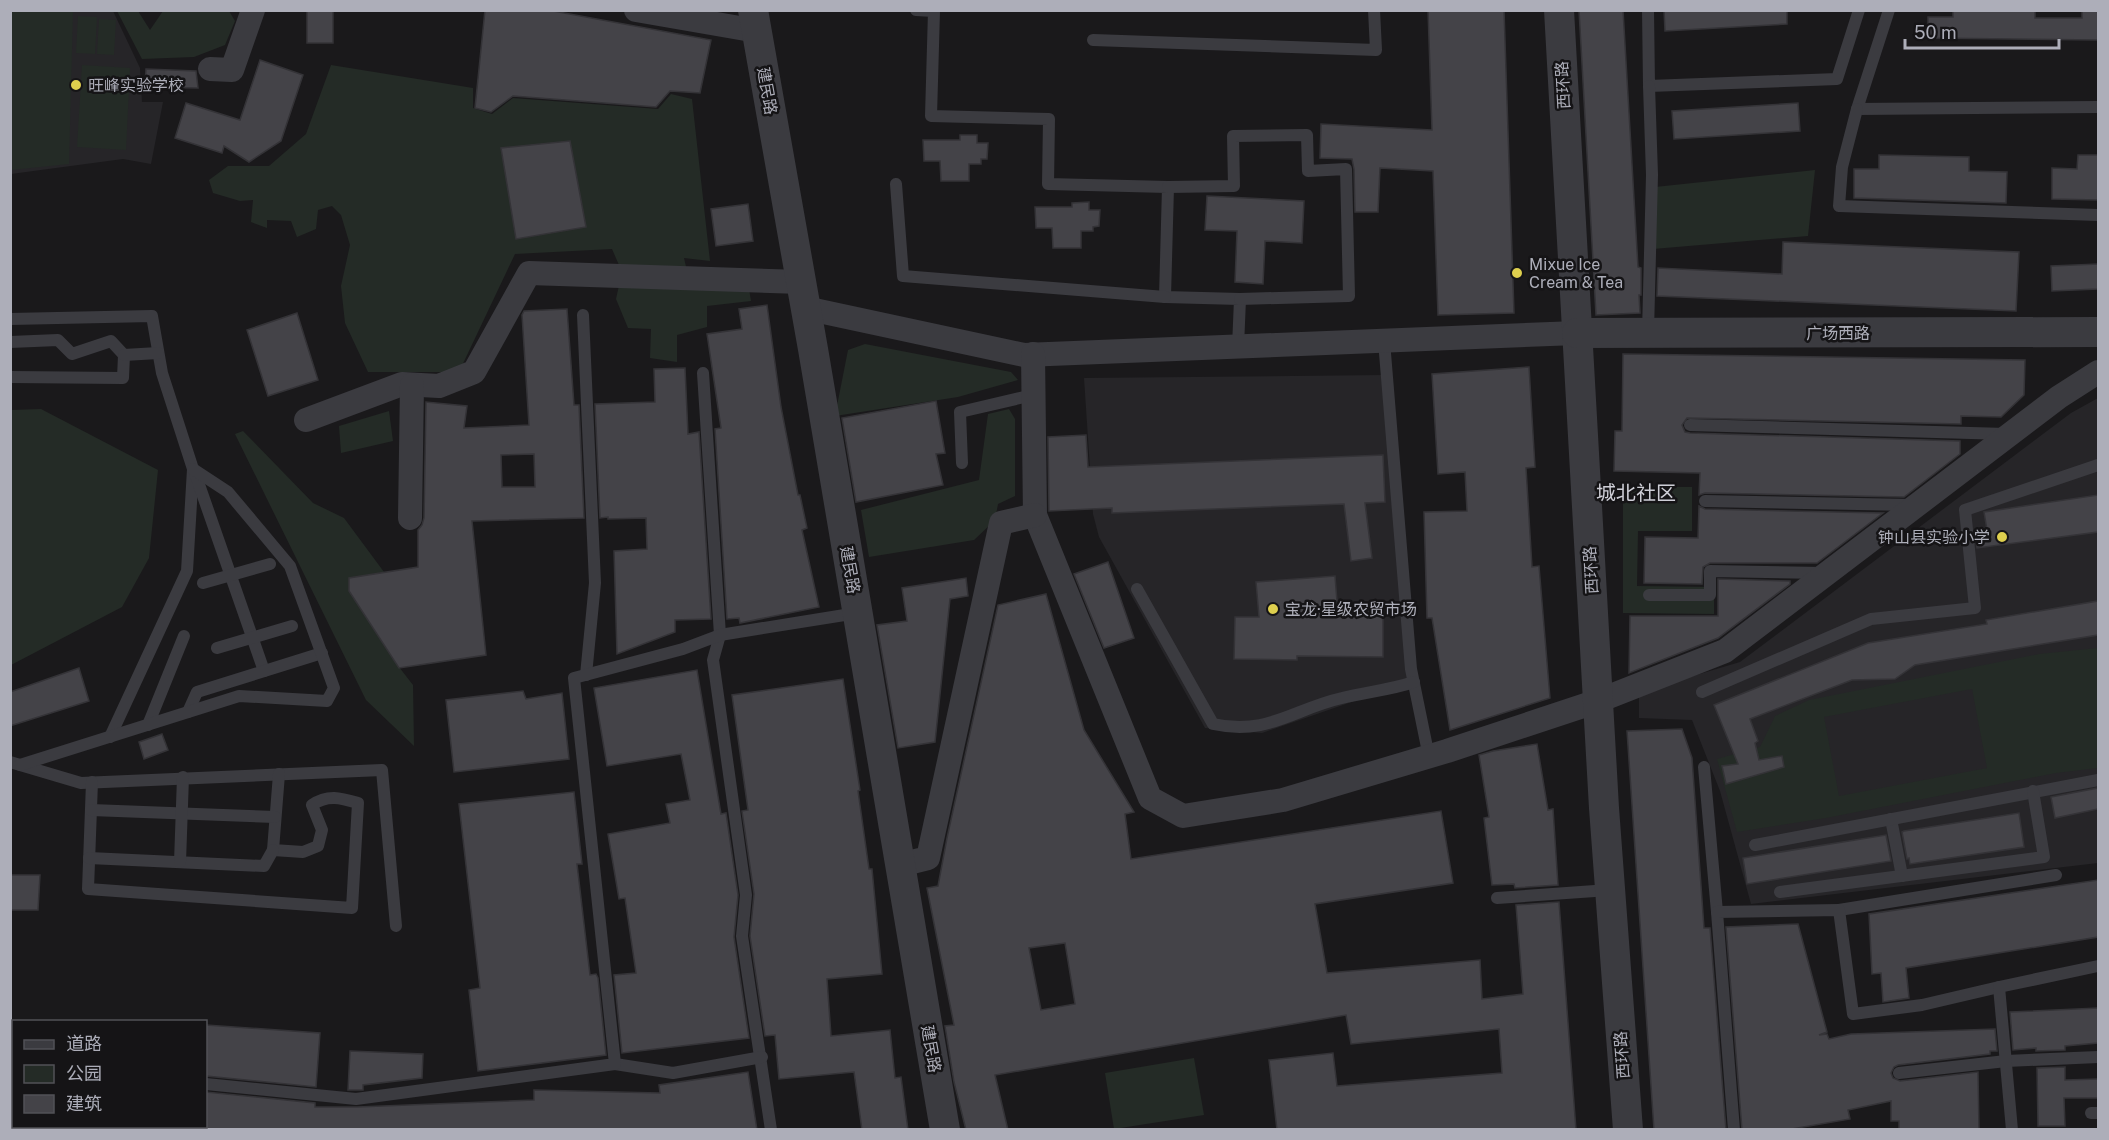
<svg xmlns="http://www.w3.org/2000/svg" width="2109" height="1140" viewBox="0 0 2109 1140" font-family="'Public Sans','Noto Sans SC',sans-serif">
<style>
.built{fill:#262528}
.green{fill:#242b26;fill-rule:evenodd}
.building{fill:#444348;stroke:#343337;stroke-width:1.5;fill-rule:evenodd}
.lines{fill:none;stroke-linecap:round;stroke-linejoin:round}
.service{stroke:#3b3b40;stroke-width:12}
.minor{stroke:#3b3b40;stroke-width:24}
.tertiary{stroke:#3b3b40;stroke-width:30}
.poi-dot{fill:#decf4e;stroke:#151416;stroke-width:2}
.labels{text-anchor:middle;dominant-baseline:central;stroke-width:5;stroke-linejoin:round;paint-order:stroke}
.poi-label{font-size:16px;fill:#adaeb9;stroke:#151416;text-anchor:start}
.street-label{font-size:16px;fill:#adaeb9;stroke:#151416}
.quarter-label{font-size:20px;fill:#ceced6;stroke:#151416}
</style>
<rect width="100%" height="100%" fill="#1a191b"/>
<!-- built -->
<g class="built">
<polygon points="10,11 113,11 140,68 142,102 163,102 151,164 123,159 11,174"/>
<polygon points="1385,375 1412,681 1262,733 1205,728 1099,537 1093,514 1084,378"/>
<polygon points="2098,398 2098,863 1751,904 1720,791 1692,720 1639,718 1639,692 1740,662 2071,413"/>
</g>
<!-- green -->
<g class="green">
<polygon points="11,10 73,11 69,164 11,170"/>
<polygon points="117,11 138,11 150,30 163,11 229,11 235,21 225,45 194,57 142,59"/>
<polygon points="78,16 97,17 95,54 76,53"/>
<polygon points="99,19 116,20 114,55 97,54"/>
<polygon points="82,65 130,68 126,150 77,147"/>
<polygon points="331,65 473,88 473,108 492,114 513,98 658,109 671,94 692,99 710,261 684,258 691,288 749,289 751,301 707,306 707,327 677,335 677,362 650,358 651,329 628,328 616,299 622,272 612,249 515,254 459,372 368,372 345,323 341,286 350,245 341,215 332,206 318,210 316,229 297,237 291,221 267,220 267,228 251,222 253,200 240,201 213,193 209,180 228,166 269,166 306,134"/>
<polygon points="1815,170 1808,236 1653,249 1655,187"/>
<polygon points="865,344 1011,372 1018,380 958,397 835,416 848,350"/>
<polygon points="41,409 158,470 149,558 122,607 11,665 11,410"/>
<polygon points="1009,409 1015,419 1015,496 998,504 995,520 974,540 869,557 861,510 979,480 988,414"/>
<polygon points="389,411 393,441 341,453 339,426"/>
<polygon points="243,431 313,503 344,518 384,572 349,578 349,591 399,667 413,685 414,746 366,700 235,434"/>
<polygon points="1623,487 1692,487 1692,531 1638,531 1637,586 1714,587 1714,614 1623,613"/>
<path d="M2098 648V768L2056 773 1826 818 1737 832 1717 759 1760 747 1775 716 1809 700 2039 654ZM1972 689 1987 768 1839 796 1824 717Z"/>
<polygon points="1194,1058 1204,1115 1114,1129 1105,1073"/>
</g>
<!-- building -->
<g class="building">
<rect x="307" y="10" width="26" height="33"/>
<polygon points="485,10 548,10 711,40 700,93 670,91 656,107 513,96 491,112 475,108"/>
<polygon points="1428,10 1504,10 1514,313 1438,315 1433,171 1380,168 1378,212 1355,212 1354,169 1352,159 1320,158 1321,124 1432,130"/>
<polygon points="1579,10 1623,10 1638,267 1641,268 1641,295 1639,295 1640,313 1596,315"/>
<polygon points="1664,10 1787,10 1787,24 1665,31"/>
<polygon points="1953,10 2035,10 2035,18 2082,18 2082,10 2098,10 2098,40 1928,38 1928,17 1953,17"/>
<polygon points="260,60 303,75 281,141 249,162 224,146 222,153 175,138 186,103 240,120"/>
<polygon points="146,69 196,71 198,88 145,87"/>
<polygon points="1798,103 1800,131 1674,139 1672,111"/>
<polygon points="960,135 977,135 977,143 988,143 987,159 981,159 981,164 969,164 969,181 941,181 940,161 924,161 923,140 960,140"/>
<polygon points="570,141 586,227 516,239 501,148"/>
<polygon points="1879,155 1969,157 1969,171 2007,172 2006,203 1854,198 1854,169 1879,169"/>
<polygon points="2078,155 2098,155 2098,200 2052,199 2052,168 2077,169"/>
<polygon points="1207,196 1304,201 1302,243 1265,241 1263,284 1235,282 1237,231 1205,230"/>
<polygon points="1089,202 1089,210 1100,210 1099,226 1093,227 1093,231 1081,231 1081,248 1053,248 1052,228 1036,228 1035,207 1072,207 1072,203"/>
<polygon points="748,204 753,241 716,246 711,209"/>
<polygon points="1783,242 2019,252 2016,311 1657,296 1658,268 1782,274"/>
<polygon points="2098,264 2098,289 2052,291 2051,266"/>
<polygon points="767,305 781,407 798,495 800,495 807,528 802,530 819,607 740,623 739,618 727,619 715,429 721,428 707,334 742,329 739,309"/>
<path d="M567 309 574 405H579L584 518 472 521 486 655 399 668 349 591V578L418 567V530L422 525 424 518 426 402 467 406 464 428 529 425 522 315 524 311ZM534 454 535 487H502L501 455Z"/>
<polygon points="297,313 318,380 268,396 247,330"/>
<polygon points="1623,354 2025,360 2024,395 2001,417 1961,416 1961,424 1687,418 1682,425 1685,432 1690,433 1960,441 1960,454 1904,497 1705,493 1699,495 1700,473 1614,471 1615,431 1622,431"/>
<polygon points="1529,367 1535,467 1526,468 1532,567 1539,566 1550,698 1450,730 1432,618 1427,618 1424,512 1467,511 1465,472 1438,474 1432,374"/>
<polygon points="685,368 688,434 699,432 711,619 675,620 675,632 617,654 614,551 647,549 646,518 608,519 608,517 600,518 595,404 655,402 654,369"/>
<polygon points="936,401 945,453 936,454 943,485 856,502 842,418"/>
<polygon points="1086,435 1088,467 1383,455 1385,502 1365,503 1372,558 1351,561 1344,504 1112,513 1112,508 1049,511 1048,437"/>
<polygon points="2098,495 2098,532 1977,548 1975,531 1987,530 1984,512"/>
<polygon points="1699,506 1705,509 1883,513 1817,563 1710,563 1703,567 1702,584 1644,583 1645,537 1698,538"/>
<polygon points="1108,562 1134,638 1104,648 1074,574"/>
<polygon points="1335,576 1338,614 1383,614 1383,657 1297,656 1297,660 1234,659 1235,617 1259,617 1256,582"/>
<polygon points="966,578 968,596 950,599 935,742 898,748 877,625 907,621 902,588"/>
<polygon points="1718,579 1790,581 1790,584 1718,638 1629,673 1630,616 1718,616"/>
<path d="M1046 594 1084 730 1134 812 1125 814 1131 859 1441 811 1453 883 1315 904 1327 973 1480 960 1482 999 1523 994 1516 905 1559 902 1576 1130H1277L1269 1060 1333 1053 1337 1086 1502 1073 1499 1029 1351 1044 1346 1015 995 1075 1008 1130H966L954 1082 945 1026 954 1025 927 888 938 886 947 838 998 605ZM1065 943 1075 1004 1041 1010 1029 948Z"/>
<polygon points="2098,601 2098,635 1915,665 1895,679 1852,680 1750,719 1758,741 1755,743 1759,760 1782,756 1784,767 1726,784 1722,766 1738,764 1714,705 1868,643 1987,624 1986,620"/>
<polygon points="79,668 89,701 10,726 10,692"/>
<polygon points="697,670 721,814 726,813 738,895 734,937 749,1038 622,1053 614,975 636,973 625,898 619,899 608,834 670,823 666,804 690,800 681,754 607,766 594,688"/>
<polygon points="843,679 860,790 858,791 869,869 872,869 882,974 827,979 831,1036 890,1030 895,1078 901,1077 908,1130 862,1130 854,1072 779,1079 775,1035 765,1036 750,936 754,894 742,811 748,810 732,695"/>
<polygon points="523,691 526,699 562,693 569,759 454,772 446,700"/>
<polygon points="1682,729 1692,758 1704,928 1710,928 1726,1130 1654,1130 1627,731"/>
<polygon points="162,734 168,750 144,759 139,742"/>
<polygon points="1537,744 1548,810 1553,809 1558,885 1515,888 1514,884 1492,885 1484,818 1489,817 1479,755 1493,751"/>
<polygon points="2098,788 2098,809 2055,818 2051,797"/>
<polygon points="574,792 582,864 577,864 590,975 596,974 598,978 606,1055 478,1071 469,990 480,988 459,804"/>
<polygon points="2019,813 2024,847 1910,864 1909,858 1907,859 1902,832 1904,831"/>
<polygon points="1886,835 1891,861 1747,884 1743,858"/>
<polygon points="10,875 40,875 38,910 10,910"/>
<polygon points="2098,880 2098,937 1906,968 1909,998 1883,1002 1881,973 1872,974 1869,914"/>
<polygon points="1798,924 1827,1032 1819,1035 1827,1034 1829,1039 1851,1034 1995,1029 1997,1051 1990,1051 1990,1054 1898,1065 1894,1067 1891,1073 1893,1078 1900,1081 1978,1072 1979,1130 1899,1130 1899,1121 1891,1121 1891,1101 1848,1110 1850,1119 1786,1130 1742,1130 1726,927"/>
<polygon points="2098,1008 2098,1043 2065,1046 2065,1050 2036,1051 2036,1048 2013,1050 2010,1012"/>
<polygon points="206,1025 320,1033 316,1087 206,1076"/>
<polygon points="350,1051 423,1054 422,1078 363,1085 363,1090 348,1090"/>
<polygon points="2065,1067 2065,1080 2098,1079 2098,1098 2064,1098 2065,1126 2038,1126 2037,1068"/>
<polygon points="748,1072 757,1130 206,1130 206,1092 315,1103 315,1107 357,1107 534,1100 534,1090 660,1093 659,1085"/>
</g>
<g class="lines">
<!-- service -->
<g class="service">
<polyline points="916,10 934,11 931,116 1049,119 1048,184 1168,187 1165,297 1240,299 1238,347"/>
<polyline points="1648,10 1649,86 1837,79 1859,10"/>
<polyline points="1889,10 1857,109 2098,107"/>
<polyline points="1093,40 1376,50 1374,10"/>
<polyline points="1857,109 1842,167 1839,206 2098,215"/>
<polyline points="896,184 903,276 1165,297"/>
<polyline points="1168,187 1234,186 1233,136 1307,135 1308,171 1346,169 1349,296 1240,299"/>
<polyline points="583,315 595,583 586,675"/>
<polyline points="10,319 152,316 162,373 193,469 187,571 110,737"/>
<polyline points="1648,332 1652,175 1649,86"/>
<polyline points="1384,341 1411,669 1429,757"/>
<polyline points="10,342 58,340 72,354 111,341 124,355 123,378 10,377"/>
<polyline points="124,355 158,353"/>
<polyline points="703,373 720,635 713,660 746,895 742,936 771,1130"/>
<polyline points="1690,425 2006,434"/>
<polyline points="962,463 960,412 1033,395"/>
<polyline points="195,473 264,671"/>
<polyline points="1705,501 1911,505"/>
<polyline points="203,583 270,564"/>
<path d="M1137 589 1213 724C1268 736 1293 709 1342 698 1366 692 1390 690 1414 682"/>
<polyline points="1649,595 1710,595 1710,571 1823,573"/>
<polyline points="217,648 292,626"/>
<polyline points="1702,692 1871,619 1975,608 1965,510 2098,465"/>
<polyline points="188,712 197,692 322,653"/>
<polyline points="148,725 184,636"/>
<polyline points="10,762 81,783 382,770 396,926"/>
<polyline points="20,765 239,696 327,701 334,688 290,566 228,492 193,469"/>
<polyline points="1704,767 1717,912"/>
<path d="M92 782 88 889 352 908 358 803C341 798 328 794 312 805L322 830 318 846 303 852 273 850 279 774"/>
<polyline points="91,810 275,817"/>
<polyline points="1891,819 1902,876"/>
<polyline points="1755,845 2098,780"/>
<polyline points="89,858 264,866 273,850"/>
<polyline points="180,862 183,777"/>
<polyline points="1780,892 2044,857 2033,791"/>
<polyline points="1497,898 1609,890"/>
<polyline points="1839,910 2056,875"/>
<polyline points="615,1064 673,1073 762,1057"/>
<polyline points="1899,1073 2006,1061 2098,1057"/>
<polyline points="10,1075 14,1075"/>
<polyline points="206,1084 356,1099 615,1064 574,678 683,649 720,635 857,613"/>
<polyline points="2091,1113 2098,1113"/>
<polyline points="1734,1130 1717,912 1839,910 1853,1014 1922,1005 1999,987"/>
<polyline points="2012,1130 1999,987 2098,966"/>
</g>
<!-- minor -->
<g class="minor">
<polyline points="636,10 757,31"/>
<polyline points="210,69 232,70 253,10"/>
<polyline points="805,308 1024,355 1577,333"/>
<polyline points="1033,354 1035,515 1150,798 1183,816 1283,800 1447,751 1598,701 1725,651 2059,397 2098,372"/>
<polyline points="306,420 402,384 439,386 474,372 529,273 801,282"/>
<polyline points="410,518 412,385"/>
<polyline points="900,865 928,858 1001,523 1035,515"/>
</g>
<!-- tertiary -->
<g class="tertiary">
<polyline points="753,10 813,349 945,1130"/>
<polyline points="1559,10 1604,808 1628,1130"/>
<polyline points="1577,333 2098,332"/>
</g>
</g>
<!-- markers -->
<g class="poi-dot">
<circle cx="76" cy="85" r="6"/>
<circle cx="1517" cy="273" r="6"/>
<circle cx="2002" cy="537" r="6"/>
<circle cx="1273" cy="609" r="6"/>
</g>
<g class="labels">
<!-- poi labels -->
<g class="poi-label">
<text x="88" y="85">旺峰实验学校</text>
<text x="1529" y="264">Mixue Ice<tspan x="1529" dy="18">Cream &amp; Tea</tspan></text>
<text x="1990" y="537" text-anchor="end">钟山县实验小学</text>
<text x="1285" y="609">宝龙·星级农贸市场</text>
</g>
<!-- street labels -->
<g class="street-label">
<text transform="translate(1563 85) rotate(-93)">西环路</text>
<text transform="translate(767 91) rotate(80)">建民路</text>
<text x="1838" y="333">广场西路</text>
<text transform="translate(850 570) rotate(80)">建民路</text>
<text transform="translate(1591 570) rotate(-93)">西环路</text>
<text transform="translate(931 1049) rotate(80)">建民路</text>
<text transform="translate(1622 1055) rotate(-94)">西环路</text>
</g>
<!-- quarter labels -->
<g class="quarter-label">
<text x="1636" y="493">城北社区</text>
</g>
</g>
<!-- border -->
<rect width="2109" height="1140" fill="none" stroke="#adaeb9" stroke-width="24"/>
<!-- legend -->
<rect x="12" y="1020" width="195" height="108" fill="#151416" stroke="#525257" stroke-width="1.5"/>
<rect x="24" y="1040" width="30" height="9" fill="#3b3b40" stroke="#525257" stroke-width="1.5"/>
<text x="66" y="1050" font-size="18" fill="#adaeb9">道路</text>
<rect x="24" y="1065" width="30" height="18" fill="#242b26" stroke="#525257" stroke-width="1.5"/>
<text x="66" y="1080" font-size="18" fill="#adaeb9">公园</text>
<rect x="24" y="1095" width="30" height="18" fill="#444348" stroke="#525257" stroke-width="1.5"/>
<text x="66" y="1110" font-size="18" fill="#adaeb9">建筑</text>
<!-- scale -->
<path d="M1905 39v9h154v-9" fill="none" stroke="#adaeb9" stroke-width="3"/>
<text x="1914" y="39" font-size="18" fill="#adaeb9" stroke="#151416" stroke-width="4.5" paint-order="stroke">50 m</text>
</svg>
